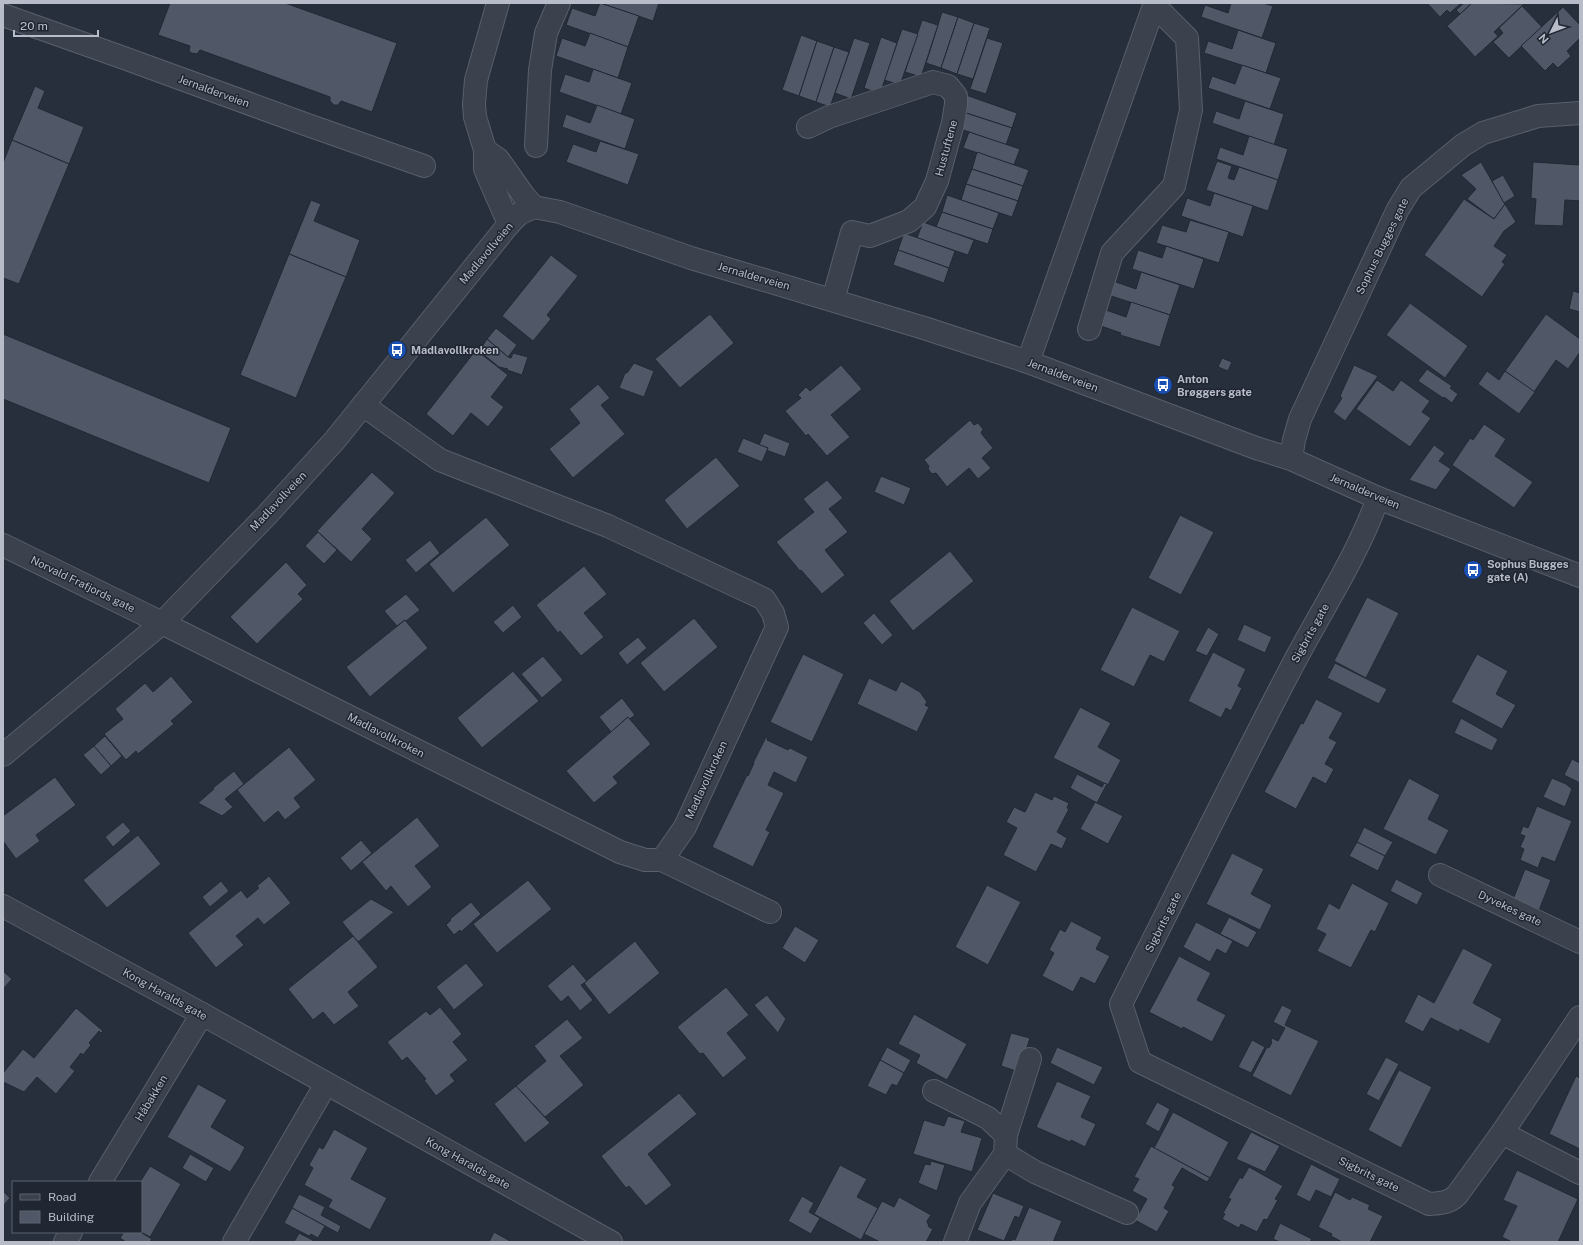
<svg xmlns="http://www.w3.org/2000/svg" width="1583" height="1245" viewBox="0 0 1583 1245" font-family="'Public Sans',sans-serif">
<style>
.building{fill:#505867;stroke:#222834}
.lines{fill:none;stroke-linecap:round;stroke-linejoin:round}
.minor-casing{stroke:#595f6b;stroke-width:24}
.tertiary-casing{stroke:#595f6b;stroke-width:24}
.minor{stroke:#3b414d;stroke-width:22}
.tertiary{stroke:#3b414d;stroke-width:22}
.labels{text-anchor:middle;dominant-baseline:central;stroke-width:3;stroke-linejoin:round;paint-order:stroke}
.street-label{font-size:11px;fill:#b7bcc8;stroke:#202632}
.poi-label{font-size:11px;font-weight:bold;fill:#b7bcc8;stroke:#202632;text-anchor:start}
</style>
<rect width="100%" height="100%" fill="#272f3c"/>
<!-- building -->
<g class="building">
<polygon points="170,3 285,3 397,43 372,112 341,101 338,105 334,105 330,101 330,97 200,50 197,54 191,53 189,50 190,46 158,35"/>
<polygon points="600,3 659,3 653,21"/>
<polygon points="600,3 639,16 628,47 566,25 572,8 595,16"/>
<polygon points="1231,3 1263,3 1273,6 1262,38 1201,17 1205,5 1228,13"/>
<polygon points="1427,3 1461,3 1450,13 1447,10 1440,17"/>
<polygon points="1464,3 1472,3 1460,14 1456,10"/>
<polygon points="1472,3 1524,4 1494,32 1498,36 1475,57 1447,26"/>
<polygon points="1522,6 1542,27 1509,58 1493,42 1503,33 1499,28"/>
<polygon points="1563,7 1580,25 1580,38 1567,51 1571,56 1558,68 1553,63 1545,71 1521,46"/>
<polygon points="942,12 958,17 941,68 926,63"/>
<polygon points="958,17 974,23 957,74 941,68"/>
<polygon points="922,20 938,25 921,77 905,72"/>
<polygon points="974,23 990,28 973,79 957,74"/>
<polygon points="902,29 918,34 900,85 884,80"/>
<polygon points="1238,30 1276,43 1266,73 1204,53 1208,41 1232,49"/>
<polygon points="590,33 628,47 618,78 556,56 562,38 585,46"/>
<polygon points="801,35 817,41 799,96 782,90"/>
<polygon points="881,37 897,43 880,94 864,88"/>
<polygon points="854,38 870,43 851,99 835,93"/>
<polygon points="987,38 1003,43 986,94 970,89"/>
<polygon points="817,41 834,47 816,102 799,96"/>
<polygon points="834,47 849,52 830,107 816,102"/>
<polygon points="1242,65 1281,78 1270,109 1208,88 1212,76 1235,84"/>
<polygon points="593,69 632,83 621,114 559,92 565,74 589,82"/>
<polygon points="35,86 45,91 38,108 84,127 69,164 12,140"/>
<polygon points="966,95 1017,113 1012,128 960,111"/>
<polygon points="1245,101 1284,114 1274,145 1212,123 1216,111 1239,119"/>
<polygon points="597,105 635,119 625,149 562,127 566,114 590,123"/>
<polygon points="960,111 1012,128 1006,145 955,127"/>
<polygon points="969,132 1020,149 1014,165 963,148"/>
<polygon points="1249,136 1288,149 1278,180 1216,159 1220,147 1243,155"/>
<polygon points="12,140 69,164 19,284 3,278 3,163"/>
<polygon points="600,141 639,154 628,185 566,162 573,144 596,152"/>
<polygon points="977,152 1029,170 1023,186 972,169"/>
<polygon points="1217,161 1232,166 1228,178 1234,180 1239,167 1278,180 1268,211 1206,190"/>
<polygon points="1481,162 1505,204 1494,219 1467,199 1476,189 1461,175"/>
<polygon points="1533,162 1580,165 1580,201 1565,200 1563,226 1534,225 1536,199 1531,198"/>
<polygon points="972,169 1023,186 1018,201 966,184"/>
<polygon points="1503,175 1515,196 1504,203 1492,181"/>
<polygon points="966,184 1018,201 1012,217 961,200"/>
<polygon points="1214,193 1253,206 1243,237 1181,216 1187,198 1210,206"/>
<polygon points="947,195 999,213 993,229 942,212"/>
<polygon points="1464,199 1494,219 1505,204 1516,222 1504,231 1494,246 1507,255 1502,262 1505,264 1482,297 1424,255"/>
<polygon points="311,200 321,204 314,221 360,240 346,277 289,254"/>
<polygon points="942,212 993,229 988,244 936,227"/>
<polygon points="1190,220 1229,232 1219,263 1156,243 1162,225 1186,232"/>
<polygon points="923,222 974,240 968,255 917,238"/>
<polygon points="904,233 955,251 949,268 898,250"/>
<polygon points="1166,246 1204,259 1194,289 1132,269 1138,250 1162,258"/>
<polygon points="898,250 949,268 944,283 893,265"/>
<polygon points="289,254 346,277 296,398 240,375"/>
<polygon points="551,255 578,276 547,315 551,319 533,341 502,316"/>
<polygon points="1141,272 1180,285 1170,315 1108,295 1113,281 1136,289"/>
<polygon points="1573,291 1580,293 1580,312 1569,309"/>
<polygon points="1131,302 1170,315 1160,347 1120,335 1121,333 1098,325 1103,309 1126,317"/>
<polygon points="1410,303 1468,346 1445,378 1386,335"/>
<polygon points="710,314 734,343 680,388 655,359"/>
<polygon points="1546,314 1580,339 1580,352 1568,369 1556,360 1534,392 1505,371"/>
<polygon points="496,328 517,345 508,357 487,339"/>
<polygon points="3,334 231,428 209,483 3,399"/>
<polygon points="487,339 508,357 511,358 513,353 528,357 522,375 507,370 508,369 499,367 479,351"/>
<polygon points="476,350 508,375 491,397 504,407 488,427 471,413 453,436 426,414"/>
<polygon points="1222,358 1232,362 1228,371 1218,367"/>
<polygon points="634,363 654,371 644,397 619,388 625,373 627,373"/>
<polygon points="841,365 862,389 831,415 850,437 827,456 808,434 806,436 785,411 801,398 798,395 806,387 810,391"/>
<polygon points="1354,365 1378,376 1345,421 1333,412 1342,398 1340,396"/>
<polygon points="1427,369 1452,386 1450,388 1458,394 1452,403 1444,397 1443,398 1418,381"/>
<polygon points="1487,371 1499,380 1505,371 1535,392 1519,414 1478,384"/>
<polygon points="1377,380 1393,391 1401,380 1430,401 1422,412 1431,418 1410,447 1356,409"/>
<polygon points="598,384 610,398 601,405 625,434 573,478 549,449 580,423 569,409"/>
<polygon points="970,420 974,425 978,423 983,429 981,433 993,448 982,458 991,468 978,479 969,468 947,487 936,473 932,474 928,469 929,466 924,460"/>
<polygon points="1484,424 1506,439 1495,456 1533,482 1514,508 1452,465 1470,438 1473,440"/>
<polygon points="764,433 790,443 785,457 766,450 768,448 759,445"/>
<polygon points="743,438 768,448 762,462 737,452"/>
<polygon points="1434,445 1445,453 1439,461 1451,469 1436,490 1409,480"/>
<polygon points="716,457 740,486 687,529 664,500"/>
<polygon points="372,472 395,493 362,529 372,539 351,562 317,531"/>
<polygon points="881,476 911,488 904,505 874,492"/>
<polygon points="827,480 843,498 829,509 848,532 825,550 845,575 822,594 801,570 800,571 776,542 814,512 803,499"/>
<polygon points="1180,515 1214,532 1181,595 1148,578"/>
<polygon points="486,517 510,545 453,593 429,564"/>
<polygon points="318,532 337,550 324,564 305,546"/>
<polygon points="430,540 440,553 416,573 405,560"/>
<polygon points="950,551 974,581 913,631 889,601"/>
<polygon points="286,562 307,585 298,594 303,599 257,644 230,617"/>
<polygon points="584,566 607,594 584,613 604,637 581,656 560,631 558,633 536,605"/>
<polygon points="406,594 420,610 406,621 405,620 397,626 384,611"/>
<polygon points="1367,597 1399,613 1366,678 1334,661"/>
<polygon points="513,605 522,617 503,633 493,622"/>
<polygon points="1132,607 1180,631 1164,662 1150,655 1134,687 1100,670"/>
<polygon points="874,613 893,635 882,645 863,623"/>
<polygon points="694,618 718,647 664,692 640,663"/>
<polygon points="405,620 428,648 370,697 346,667"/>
<polygon points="1244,624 1272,637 1265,653 1237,640"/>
<polygon points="1208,627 1219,634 1207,656 1195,651"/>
<polygon points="638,637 647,648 627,665 618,653"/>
<polygon points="1213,652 1246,669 1238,686 1242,688 1231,711 1226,708 1221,718 1188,701"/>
<polygon points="803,654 844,674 812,742 770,722"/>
<polygon points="1477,654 1508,671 1496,694 1516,705 1502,729 1451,702"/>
<polygon points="543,656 563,680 542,698 521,674"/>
<polygon points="1335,663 1387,689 1379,704 1327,678"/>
<polygon points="513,671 539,701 482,748 457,718"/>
<polygon points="171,676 193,702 171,721 174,724 138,754 136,751 126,760 104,734 123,719 115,709 145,683 153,692"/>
<polygon points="869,678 896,691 901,681 920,692 927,702 925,705 929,707 917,732 857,704"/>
<polygon points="622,698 635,715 630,719 628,717 611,732 599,717"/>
<polygon points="1316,699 1343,713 1329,738 1337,742 1325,764 1334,769 1326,784 1313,777 1296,809 1264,792 1301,723 1303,724"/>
<polygon points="1080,707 1111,723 1098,747 1121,760 1108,785 1053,758"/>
<polygon points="628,717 651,744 613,777 618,783 594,803 566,771"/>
<polygon points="1461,718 1498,739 1492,751 1454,733"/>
<polygon points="105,736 122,756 111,766 94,746"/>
<polygon points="766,737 768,738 767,740 788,750 790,748 808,757 796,783 774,772 768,785 784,793 766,830 770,832 753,867 712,847 747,775 748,776 754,763 753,763"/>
<polygon points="94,746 111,766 101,775 83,755"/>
<polygon points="289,747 316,780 294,798 301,807 285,820 278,811 264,823 237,790"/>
<polygon points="1572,759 1580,763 1580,783 1564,775"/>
<polygon points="234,771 244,784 225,799 233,807 222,816 198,803 214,789 213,788"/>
<polygon points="1077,774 1102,787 1104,783 1107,784 1097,803 1070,788"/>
<polygon points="55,777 76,805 36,835 40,841 16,859 3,841 3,816"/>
<polygon points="1409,778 1440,795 1428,819 1449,830 1436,855 1383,829"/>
<polygon points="1552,778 1566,784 1572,789 1565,807 1543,797"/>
<polygon points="1035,792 1052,800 1054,796 1069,803 1067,808 1069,809 1057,832 1067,838 1062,849 1051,844 1036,872 1003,855 1017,828 1006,822 1014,807 1025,812"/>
<polygon points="1095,802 1123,816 1108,844 1080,829"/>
<polygon points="1537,806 1572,821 1555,862 1542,857 1538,868 1520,860 1524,849 1520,847 1525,836 1520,834 1523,826 1528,828"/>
<polygon points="417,817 440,846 415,866 432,887 408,907 391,886 386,891 362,862"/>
<polygon points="123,822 131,831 113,847 105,837"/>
<polygon points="1364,827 1393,842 1385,856 1357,842"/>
<polygon points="138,835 161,864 107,908 83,880"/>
<polygon points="361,840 372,853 351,871 340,858"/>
<polygon points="1357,842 1385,856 1378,871 1349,856"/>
<polygon points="1232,853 1264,869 1251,894 1272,905 1260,930 1206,904"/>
<polygon points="1525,869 1551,880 1538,913 1512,902"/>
<polygon points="269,876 291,903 264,925 258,918 236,936 244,945 216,968 188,933 241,890 247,898 259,888 257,886"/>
<polygon points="1396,879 1423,893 1417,905 1390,891"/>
<polygon points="528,880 552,909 497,953 473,924"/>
<polygon points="221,881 229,891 210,907 202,897"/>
<polygon points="1352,883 1389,903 1375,932 1371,930 1351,968 1317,951 1326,934 1316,929 1329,903 1339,909"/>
<polygon points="987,885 1021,902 988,965 955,947"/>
<polygon points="371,899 394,912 358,942 342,922"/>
<polygon points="471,902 481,914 461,932 460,930 454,935 446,925 451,920 450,919"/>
<polygon points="1229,917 1257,932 1248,948 1220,934"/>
<polygon points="1071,921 1102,937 1096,949 1110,956 1095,984 1081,977 1073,992 1042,976 1054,953 1049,950 1060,929 1065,932"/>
<polygon points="1196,922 1233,941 1226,954 1217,949 1210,962 1183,947"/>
<polygon points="795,926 819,940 805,963 782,948"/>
<polygon points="353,936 378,967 348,992 359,1006 334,1025 323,1012 313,1020 288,989"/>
<polygon points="635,941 660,973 609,1015 584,983"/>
<polygon points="1463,948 1493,964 1473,1003 1502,1019 1489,1044 1460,1029 1459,1032 1431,1018 1423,1032 1404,1022 1418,994 1434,1003"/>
<polygon points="1179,956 1211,973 1197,1000 1226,1015 1212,1042 1183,1027 1182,1029 1149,1012"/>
<polygon points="466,963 484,985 454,1010 436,987"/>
<polygon points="573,964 587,981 581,985 593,1000 580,1011 568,996 561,1002 547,986"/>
<polygon points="3,971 12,979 3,989"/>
<polygon points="726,987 749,1015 727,1033 747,1058 723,1078 703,1053 700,1054 677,1027"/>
<polygon points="767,995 786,1019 778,1033 754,1005"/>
<polygon points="1282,1005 1292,1010 1285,1025 1319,1041 1291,1096 1252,1076 1267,1047 1269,1048 1272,1042 1271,1041 1272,1038 1278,1041 1285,1028 1273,1022"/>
<polygon points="440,1007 462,1034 453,1042 468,1060 450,1075 455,1081 436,1096 424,1080 426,1079 407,1057 402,1061 387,1042 426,1011 430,1015"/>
<polygon points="76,1008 103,1031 101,1033 99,1031 89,1043 91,1045 83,1055 81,1053 70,1067 75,1071 56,1094 37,1077 24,1092 3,1082 3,1073 23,1049 34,1058"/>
<polygon points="914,1014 967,1044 947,1080 916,1063 920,1055 898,1044"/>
<polygon points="567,1019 583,1038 560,1056 584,1085 545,1117 516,1086 546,1061 534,1046"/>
<polygon points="1011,1033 1030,1038 1019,1072 1001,1066"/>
<polygon points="1252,1040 1265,1047 1251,1073 1238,1067"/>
<polygon points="887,1047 911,1060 904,1073 880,1060"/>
<polygon points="1057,1047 1103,1067 1094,1085 1050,1063"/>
<polygon points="1386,1057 1399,1064 1379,1101 1366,1094"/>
<polygon points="880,1060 904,1073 897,1086 892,1084 886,1095 867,1086"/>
<polygon points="1399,1070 1432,1087 1401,1148 1368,1130"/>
<polygon points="1576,1076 1580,1078 1580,1149 1549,1134"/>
<polygon points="1057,1081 1091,1096 1081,1117 1096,1124 1085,1147 1071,1140 1070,1142 1036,1127"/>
<polygon points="198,1084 227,1100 211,1127 245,1147 240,1157 230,1172 167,1137"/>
<polygon points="516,1086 550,1123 525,1143 494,1104"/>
<polygon points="679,1093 697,1114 648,1154 672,1185 646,1206 629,1186 626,1188 601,1156"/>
<polygon points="1157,1102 1170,1109 1159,1132 1145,1124"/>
<polygon points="1173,1112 1229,1142 1210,1178 1154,1148"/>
<polygon points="948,1116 965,1121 961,1132 982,1138 972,1172 913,1154 924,1120 944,1126"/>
<polygon points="334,1129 368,1148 351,1179 387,1198 370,1230 328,1207 332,1200 304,1185 313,1168 309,1165 319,1147 323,1149"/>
<polygon points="1251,1132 1280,1146 1265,1172 1236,1159"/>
<polygon points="1151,1146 1210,1178 1207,1182 1182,1168 1172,1185 1175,1187 1164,1208 1169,1211 1157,1232 1135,1220 1147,1199 1132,1191 1139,1179 1134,1177"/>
<polygon points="190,1154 214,1168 206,1182 182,1168"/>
<polygon points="931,1161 945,1165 937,1191 918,1183 925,1164 930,1165"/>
<polygon points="1311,1164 1340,1179 1331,1197 1316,1190 1310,1202 1296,1195"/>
<polygon points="840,1165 867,1179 857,1197 878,1208 861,1240 814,1214"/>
<polygon points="150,1166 181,1184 150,1237 141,1232 140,1182"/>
<polygon points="1249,1167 1283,1186 1275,1199 1278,1200 1267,1220 1264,1219 1257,1232 1241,1224 1239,1228 1222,1219 1225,1214 1223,1213 1231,1199 1228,1198 1240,1177 1242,1179"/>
<polygon points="1517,1170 1578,1199 1558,1242 1512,1242 1502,1237 1517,1206 1503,1200"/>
<polygon points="3,1191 10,1198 3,1206"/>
<polygon points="1335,1192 1350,1200 1352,1197 1370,1205 1368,1209 1383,1216 1370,1242 1342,1242 1331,1236 1332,1234 1318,1227"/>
<polygon points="993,1193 1024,1206 1019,1218 1015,1216 1004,1241 977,1230"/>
<polygon points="299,1194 325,1207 321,1215 341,1226 338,1233 292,1208"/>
<polygon points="802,1196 814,1203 809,1212 820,1218 811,1234 788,1221"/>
<polygon points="899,1197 931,1215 927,1221 929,1227 933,1229 926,1242 880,1242 864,1234 882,1201 894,1207"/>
<polygon points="1029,1207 1062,1221 1053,1242 1011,1242 1012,1239 1015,1240"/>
<polygon points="292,1208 325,1226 318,1238 311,1234 309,1236 284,1223"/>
<polygon points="1280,1223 1312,1239 1310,1242 1280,1242 1273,1239"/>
<polygon points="124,1232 140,1232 152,1239 150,1242 126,1242 120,1238"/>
<polygon points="494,1232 512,1242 489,1242"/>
<polygon points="299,1233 316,1242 294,1242"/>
</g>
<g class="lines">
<!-- minor casing -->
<g class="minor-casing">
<g id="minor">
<polyline points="498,3 476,80 474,104 475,117 485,150 485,169 509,224"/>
<polyline points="3,15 124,58 305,124 424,166"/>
<polyline points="808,127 829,117 933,82 948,86 956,96 956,104 953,123 937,181 925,207 909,221 870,236 852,232 833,300"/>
<polyline points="536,146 540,70 546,33 559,3"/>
<polyline points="485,150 498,159 524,196 534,207"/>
<polyline points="1089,329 1112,253 1174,186 1191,110 1187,38 1155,6"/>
<polyline points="1028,362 1155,3"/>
<polyline points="1291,459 1294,440 1300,419 1398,209 1411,188 1463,145 1483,133 1538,116 1580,113"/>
<path d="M1378 498C1356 559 1320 612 1290 670 1232 781 1177 893 1121 1004L1140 1062 1429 1204C1441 1203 1449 1203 1457 1195L1502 1133 1580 1017"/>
<path d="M3 755 162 623C315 699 467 777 620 852L645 860H662L685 827 777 627 773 613 764 599 608 526 440 460 363 405"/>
<polyline points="662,860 770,912"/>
<polyline points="1440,875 1580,942"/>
<polyline points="3,906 202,1014 611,1242"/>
<polyline points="934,1091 988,1118 1006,1135"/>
<polyline points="1502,1133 1580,1173"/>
<polyline points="1005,1154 1035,1172 1127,1213"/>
<polyline points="100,1182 202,1014"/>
<polyline points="65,1242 71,1232"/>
<polyline points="234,1242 326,1084"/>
<polyline points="955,1242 970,1203 1005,1154 1006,1135 1030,1059"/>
</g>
</g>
<!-- tertiary casing -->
<g class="tertiary-casing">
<polyline id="tertiary" points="3,545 162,623 266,516 335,440 509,224 519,214 534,207 560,212 691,258 924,328 1028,362 1256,448 1291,459 1378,498 1580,576"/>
</g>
<!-- minor -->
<use href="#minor" class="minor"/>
<!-- tertiary -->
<use href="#tertiary" class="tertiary"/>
</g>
<!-- icons -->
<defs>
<g id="bus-disc" transform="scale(1)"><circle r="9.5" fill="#1a4fb4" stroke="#202632"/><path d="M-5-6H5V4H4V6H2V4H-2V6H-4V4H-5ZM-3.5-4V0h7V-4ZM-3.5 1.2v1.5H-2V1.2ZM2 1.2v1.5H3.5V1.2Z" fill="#fff"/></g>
</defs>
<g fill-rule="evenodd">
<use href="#bus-disc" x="397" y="350"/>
<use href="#bus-disc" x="1163" y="385"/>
<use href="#bus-disc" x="1473" y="570"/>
</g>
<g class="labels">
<!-- street labels -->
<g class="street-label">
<text transform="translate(214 91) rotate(20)">Jernalderveien</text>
<text transform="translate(946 148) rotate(-75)">Hustuftene</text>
<text transform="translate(1382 246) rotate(-64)">Sophus Bugges gate</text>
<text transform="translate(486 253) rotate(-50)">Madlavollveien</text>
<text transform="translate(754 276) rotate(16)">Jernalderveien</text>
<text transform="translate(1063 375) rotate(21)">Jernalderveien</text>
<text transform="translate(1365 491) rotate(23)">Jernalderveien</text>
<text transform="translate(278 501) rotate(-47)">Madlavollveien</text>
<text transform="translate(83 584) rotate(26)">Norvald Frafjords gate</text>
<text transform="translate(1310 633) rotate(-61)">Sigbrits gate</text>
<text transform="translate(386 735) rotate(27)">Madlavollkroken</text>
<text transform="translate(706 780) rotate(-65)">Madlavollkroken</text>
<text transform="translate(1510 908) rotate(25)">Dyvekes gate</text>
<text transform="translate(1163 922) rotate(-63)">Sigbrits gate</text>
<text transform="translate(165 994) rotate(29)">Kong Haralds gate</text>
<text transform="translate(151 1098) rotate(-59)">Håbakken</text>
<text transform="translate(468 1163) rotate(29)">Kong Haralds gate</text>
<text transform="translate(1369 1174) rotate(26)">Sigbrits gate</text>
</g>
<!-- poi labels -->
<g class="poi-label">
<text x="411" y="350">Madlavollkroken</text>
<text x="1177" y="379">Anton<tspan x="1177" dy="13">Brøggers gate</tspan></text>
<text x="1487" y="564">Sophus Bugges<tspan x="1487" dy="13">gate (A)</tspan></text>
</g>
</g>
<!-- border -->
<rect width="1583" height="1245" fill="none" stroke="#b7bcc8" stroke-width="8"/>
<!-- legend -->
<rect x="12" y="1181" width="130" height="52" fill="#202632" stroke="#5c626e"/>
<rect x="20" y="1194" width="20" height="6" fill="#3b414d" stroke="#5c626e"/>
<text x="48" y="1201" font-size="12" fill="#b7bcc8">Road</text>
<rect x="20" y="1211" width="20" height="12" fill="#505867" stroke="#5c626e"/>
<text x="48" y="1221" font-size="12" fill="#b7bcc8">Building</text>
<!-- north arrow -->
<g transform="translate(1551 32) rotate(228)" stroke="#202632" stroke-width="3" paint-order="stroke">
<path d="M0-3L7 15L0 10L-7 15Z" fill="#b7bcc8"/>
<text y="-6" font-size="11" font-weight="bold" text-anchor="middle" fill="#b7bcc8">N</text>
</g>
<!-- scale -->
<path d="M14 30v6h84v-6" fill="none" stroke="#b7bcc8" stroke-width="2"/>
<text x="20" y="30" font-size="12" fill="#b7bcc8" stroke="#202632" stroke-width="3" paint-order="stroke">20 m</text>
</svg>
